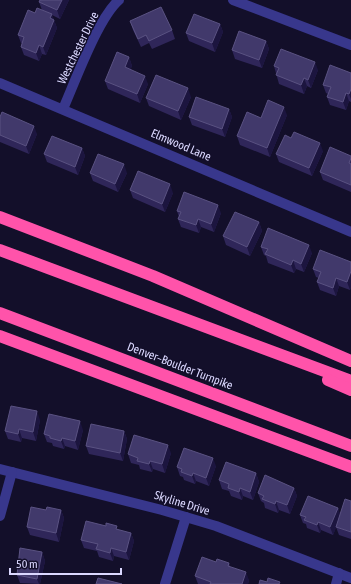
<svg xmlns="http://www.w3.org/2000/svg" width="351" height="584" viewBox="0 0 351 584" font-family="'Asap Condensed',sans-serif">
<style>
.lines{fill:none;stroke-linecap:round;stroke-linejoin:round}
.street{stroke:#38378c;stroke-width:10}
.highway{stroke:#ff53aa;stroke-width:12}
.wall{fill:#2f2659}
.shaded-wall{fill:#1c153f}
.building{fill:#41396b;stroke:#5a5282}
.labels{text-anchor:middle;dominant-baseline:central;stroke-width:3;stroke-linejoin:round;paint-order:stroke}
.street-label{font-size:12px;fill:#dbd8ff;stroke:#130f2a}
</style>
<rect width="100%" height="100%" fill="#130f2a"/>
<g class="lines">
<!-- street -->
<g class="street">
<polyline points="233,0 351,45"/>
<polyline points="0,83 351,232"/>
<path d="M63 109C75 82 98 18 119 0"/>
<polyline points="0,469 162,510 216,526 351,578"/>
<polyline points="0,516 12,472"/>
<polyline points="165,584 186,517"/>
<polyline points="336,584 339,573"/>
</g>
<!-- highway -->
<g class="highway">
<polyline points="0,217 153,276 351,361"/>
<polyline points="0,250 351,381"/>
<polyline points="0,313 351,446"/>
<polyline points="0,336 351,467"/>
<polyline points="328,380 351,390"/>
</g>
</g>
<!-- wall -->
<g class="wall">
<polygon points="40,0 69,0 60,19 52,15 57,28 46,55 42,54 39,61 24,55 21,47 22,43 21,43 18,35 35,13 47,12 42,10 39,2"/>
<polygon points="130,21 172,30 175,39 152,49 149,43 141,47 133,30"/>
<polygon points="220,24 223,32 215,52 189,41 186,33"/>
<polygon points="266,41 269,49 262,68 235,59 232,50"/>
<polygon points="129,57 132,66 130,70 148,84 140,103 108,89 105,81"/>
<polygon points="274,66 318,70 311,88 307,86 304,94 279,84"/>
<polygon points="351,73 351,102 349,101 346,110 330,105 327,97 328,94 326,93 323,85"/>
<polygon points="191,97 181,120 149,106 146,98"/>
<polygon points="229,109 232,117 225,137 192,125 189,117"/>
<polygon points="287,115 270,157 240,145 237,136 261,118"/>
<polygon points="0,117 37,134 29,154 0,142"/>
<polygon points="82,148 85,156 78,175 47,162 44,154"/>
<polygon points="323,151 312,176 279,162 276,154"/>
<polygon points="351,158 351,192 323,180 320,172"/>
<polygon points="90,173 127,173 118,192 93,181"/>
<polygon points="130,190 173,193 165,212 133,198"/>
<polygon points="177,211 221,213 214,232 201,227 199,233 181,227 178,219 179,217"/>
<polygon points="259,222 262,231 250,256 226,245 223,236"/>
<polygon points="261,247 312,253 304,272 296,269 294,273 268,263 266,256 264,255"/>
<polygon points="351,262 351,287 350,290 339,286 336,296 320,290 317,282 319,278 316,277 313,269"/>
<polygon points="40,420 36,441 22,438 21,442 8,439 5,431"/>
<polygon points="83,430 78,450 65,446 64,449 53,446 52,443 47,442 44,434"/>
<polygon points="124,431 127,439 123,461 89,454 86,446"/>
<polygon points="171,453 165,473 153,469 152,472 140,469 139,465 131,463 128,454"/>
<polygon points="216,466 209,486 196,481 195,484 184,480 183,477 180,476 177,467"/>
<polygon points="256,473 259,482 253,500 243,496 242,500 231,496 229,491 222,489 219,480"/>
<polygon points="294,488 297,496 290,514 279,510 278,513 265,508 264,503 261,501 258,493"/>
<polygon points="351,501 351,539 339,535 336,527 333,535 321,530 320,533 307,528 306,524 303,523 300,515 338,508 340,515"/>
<polygon points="46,510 61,510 64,518 59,542 30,535 27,527"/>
<polygon points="118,530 131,533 134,541 129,560 114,556 113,561 99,557 97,551 84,548 81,540"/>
<polygon points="42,552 45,561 40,584 20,583 17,575"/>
<polygon points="216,562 229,563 230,567 249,580 248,584 198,584 195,576"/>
</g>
<!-- shaded-wall -->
<g class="shaded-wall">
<polygon points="62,0 69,0 60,19 57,10"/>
<polygon points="52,14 57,28 46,55 43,47"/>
<polygon points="220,24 223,32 215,52 212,43"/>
<polygon points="266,41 269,49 262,68 259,60"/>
<polygon points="39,45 42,54 39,61 36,53"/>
<polygon points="129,57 132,66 128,76 125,67"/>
<polygon points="315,62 318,70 311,88 308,80"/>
<polygon points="145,76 148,84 140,103 137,94"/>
<polygon points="304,78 307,86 304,94 301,85"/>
<polygon points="188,88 191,97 181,120 178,111"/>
<polygon points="351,89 351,99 349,94"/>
<polygon points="346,93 349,101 346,110 343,102"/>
<polygon points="284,107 287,115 270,157 267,148"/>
<polygon points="229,109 232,117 225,137 222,129"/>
<polygon points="34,126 37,134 29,154 26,146"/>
<polygon points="320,143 323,151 312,176 309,168"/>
<polygon points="82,148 85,156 78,175 75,167"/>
<polygon points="124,164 127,173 118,192 115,184"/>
<polygon points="170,184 173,193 165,212 162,204"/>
<polygon points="218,205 221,213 214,232 211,224"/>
<polygon points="198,219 201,227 199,233 196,225"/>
<polygon points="259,222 262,231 250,256 247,247"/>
<polygon points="309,245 312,253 304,272 301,264"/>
<polygon points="293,260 296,269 294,273 291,265"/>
<polygon points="351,271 351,287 350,290 347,282"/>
<polygon points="336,278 339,286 336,296 333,288"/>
<polygon points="37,411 40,420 36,441 33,432"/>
<polygon points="80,421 83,430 78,450 75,441"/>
<polygon points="19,429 22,438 21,442 18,434"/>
<polygon points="124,431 127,439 123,461 120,453"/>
<polygon points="62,438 65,446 64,449 61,441"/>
<polygon points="168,445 171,453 165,473 162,464"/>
<polygon points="213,458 216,466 209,486 206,478"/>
<polygon points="150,461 153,469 152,472 149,464"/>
<polygon points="193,473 196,481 195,484 192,476"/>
<polygon points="256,473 259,482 253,500 250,492"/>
<polygon points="240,488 243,496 242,500 239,492"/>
<polygon points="294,488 297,496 290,514 287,505"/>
<polygon points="276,501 279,510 278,513 275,504"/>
<polygon points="338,508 341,517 333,535 330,527"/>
<polygon points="61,510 64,518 59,542 56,533"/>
<polygon points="318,522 321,530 320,533 317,525"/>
<polygon points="131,533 134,541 129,560 126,552"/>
<polygon points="111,548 114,556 113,561 110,553"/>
<polygon points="42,552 45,561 40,584 39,584 37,579"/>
<polygon points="246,572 249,580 248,584 242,584"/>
</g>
<!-- building -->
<g class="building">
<polygon points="40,0 62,0 57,10 39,2"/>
<polygon points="161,7 172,30 149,41 146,35 138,39 130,21"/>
<polygon points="37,8 52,14 50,18 54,20 43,47 39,45 36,53 21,47 24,37 18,35 28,10 35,13"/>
<polygon points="194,14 220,24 212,43 186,33"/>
<polygon points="239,31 266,41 259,60 232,50"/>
<polygon points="281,49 315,62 308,80 304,78 301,85 276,75 279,68 274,66"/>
<polygon points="117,52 129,57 125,67 145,76 137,94 105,81"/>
<polygon points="330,65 351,73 351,89 349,94 346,93 343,102 327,97 331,87 323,85"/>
<polygon points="156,75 188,88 178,111 146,98"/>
<polygon points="196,97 229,109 222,129 189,117"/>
<polygon points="268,100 284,107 267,148 237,136 247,112 261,118"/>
<polygon points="2,112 34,126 26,146 0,135 0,117"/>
<polygon points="294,132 320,143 309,168 276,154 285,135 291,138"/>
<polygon points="52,136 82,148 75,167 44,154"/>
<polygon points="330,147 351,156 351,158 349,163 351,164 351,185 320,172"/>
<polygon points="98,154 124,164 115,184 90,173"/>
<polygon points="138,171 170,184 162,204 130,190"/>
<polygon points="184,192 218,205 211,224 198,219 196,225 178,219 181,212 177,211"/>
<polygon points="235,212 259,222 247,247 223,236"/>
<polygon points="268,228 309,245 301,264 293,260 291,265 265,254 268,249 261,247"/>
<polygon points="320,250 351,262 351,271 347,282 336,278 333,288 317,282 321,272 313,269"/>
<polygon points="11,406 37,411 33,432 19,429 18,434 5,431"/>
<polygon points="49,414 80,421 75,441 62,438 61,441 50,438 50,436 44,434"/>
<polygon points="91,424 124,431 120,453 86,446"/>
<polygon points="134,435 168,445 162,464 150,461 149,464 137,461 138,458 128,454"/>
<polygon points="184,448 213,458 206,478 193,473 192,476 181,472 182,469 177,467"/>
<polygon points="226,462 256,473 250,492 240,488 239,492 228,488 229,484 219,480"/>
<polygon points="265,475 294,488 287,505 276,501 275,504 262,499 264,496 258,493"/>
<polygon points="308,496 338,508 330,527 318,522 317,525 304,520 306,517 300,515"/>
<polygon points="345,499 351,501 351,532 336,527"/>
<polygon points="31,507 46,510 47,507 61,510 56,533 27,527"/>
<polygon points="86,521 106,526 106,523 117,526 116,529 131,533 126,552 111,548 110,553 96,549 98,544 81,540"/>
<polygon points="20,548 42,552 37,579 17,575"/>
<polygon points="202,557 216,562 217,559 229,563 228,566 246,572 242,584 210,584 211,582 195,576"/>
<polygon points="98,578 122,584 96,584"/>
<polygon points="268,578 280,582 279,584 259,584 260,580 267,582"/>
</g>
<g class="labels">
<!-- street labels -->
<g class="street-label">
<text transform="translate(78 48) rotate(-64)">Westchester Drive</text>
<text transform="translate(181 145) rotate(23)">Elmwood Lane</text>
<text transform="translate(180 366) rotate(21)">Denver–Boulder Turnpike</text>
<text transform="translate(182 503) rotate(17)">Skyline Drive</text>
</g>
</g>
<!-- scale -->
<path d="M10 568v6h111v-6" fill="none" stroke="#dbd8ff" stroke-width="2"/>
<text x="16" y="568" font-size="12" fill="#dbd8ff" stroke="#130f2a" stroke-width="3" paint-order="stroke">50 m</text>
</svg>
